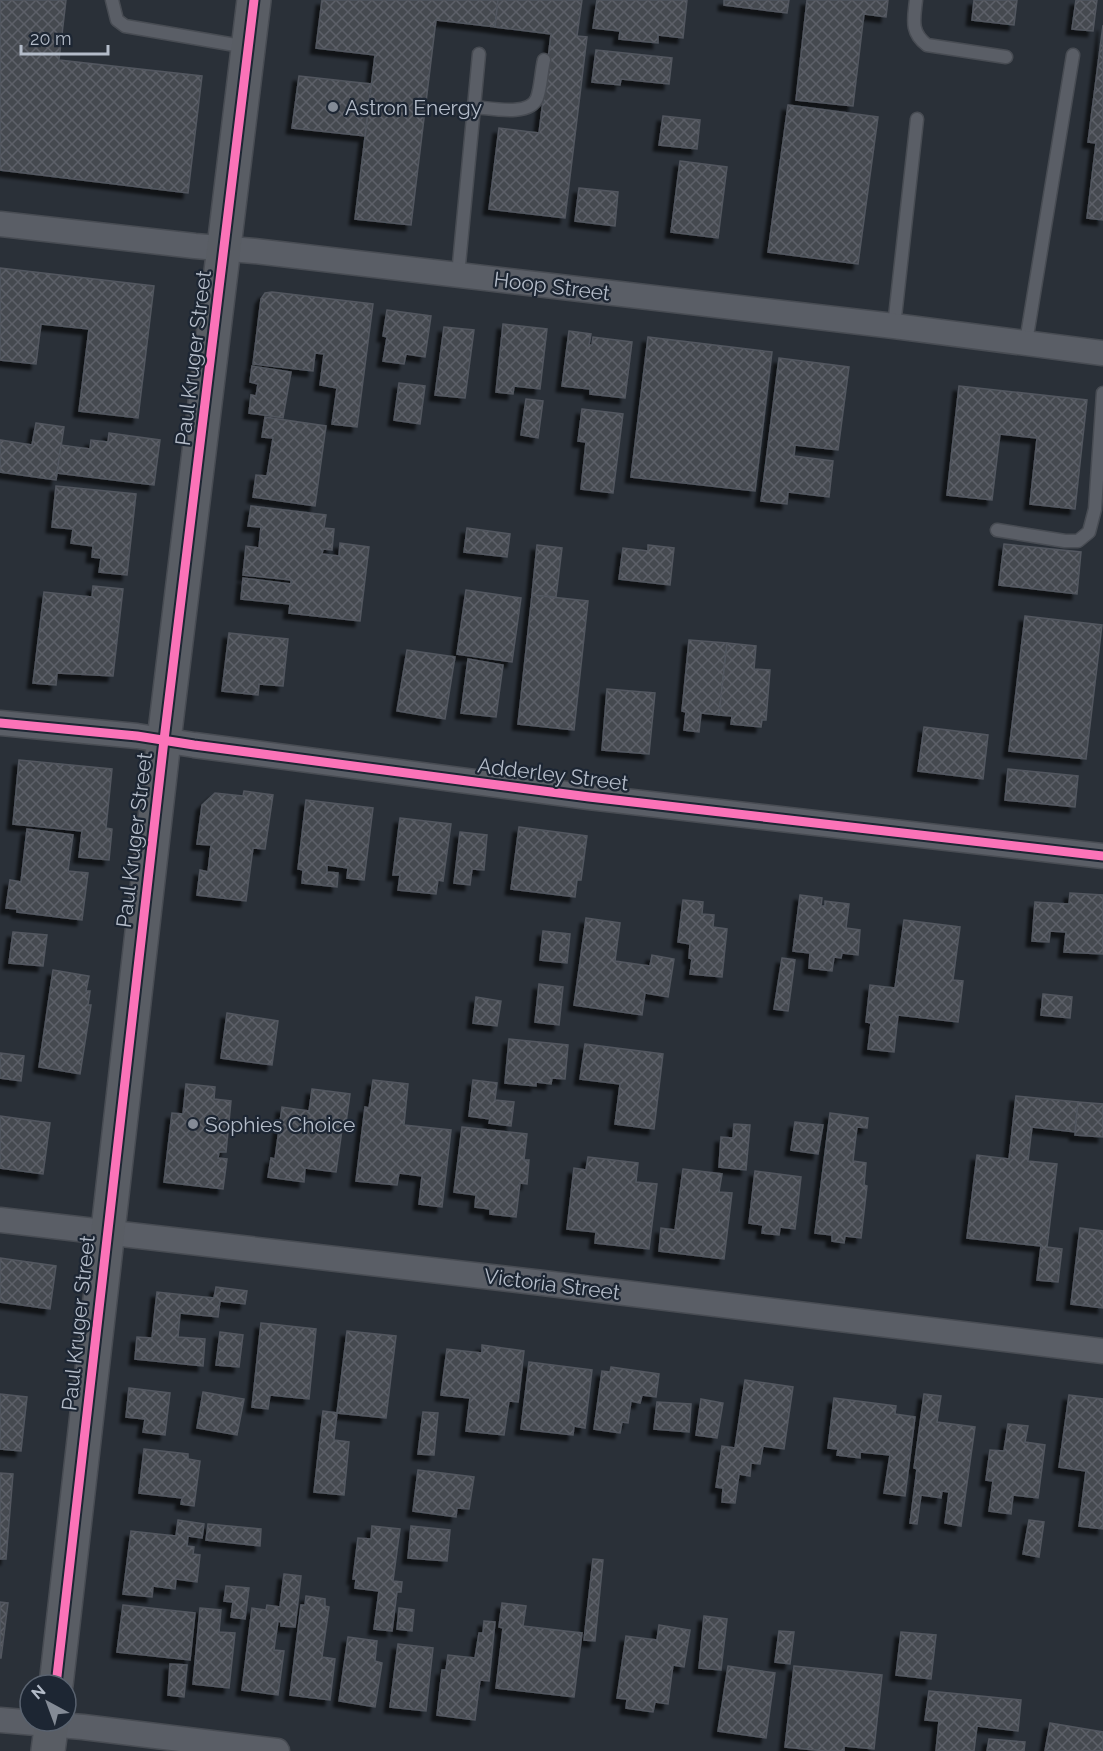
<svg xmlns="http://www.w3.org/2000/svg" width="1103" height="1751" viewBox="0 0 1103 1751" font-family="Raleway,sans-serif">
<style>
.building{fill:url(#building-cross-hatch);stroke:#52575f;stroke-width:1.5;filter:url(#shadow)}
.lines{fill:none;stroke-linecap:round;stroke-linejoin:round}
.lane-casing{stroke:#484c53;stroke-width:15}
.street-casing{stroke:#484c53;stroke-width:27}
.secondary-casing{stroke:#484c53;stroke-width:36}
.lane{stroke:#5a5e66;stroke-width:12}
.street{stroke:#5a5e66;stroke-width:24}
.secondary{stroke:#595d64;stroke-width:33}
.cycleway-casing{stroke:#1d2633;stroke-width:13}
.cycleway{stroke:#fb73b8;stroke-width:9}
.poi-dot{fill:#848b96;stroke:#1d2633;stroke-width:2}
.labels{text-anchor:middle;dominant-baseline:central;stroke-width:4.5;stroke-linejoin:round;paint-order:stroke}
.poi-label{font-size:21px;fill:#b4bcc9;stroke:#1d2633;text-anchor:start}
.street-label{font-size:21px;fill:#b4bcc9;stroke:#1d2633}
</style>
<defs>
<pattern id="building-cross-hatch" width="8" height="8" patternUnits="userSpaceOnUse" patternTransform="scale(1.5)"><rect width="8" height="8" fill="#444950"/><path d="M0 0l8 8M0 8l8-8" fill="none" stroke="#5d6168"/></pattern>
<filter id="shadow"><feDropShadow dx="-5.5" dy="5.5" stdDeviation="1.5" flood-color="#0009"/></filter>
</defs>
<rect width="100%" height="100%" fill="#2a3038"/>
<!-- building -->
<g class="building">
<polygon points="0,0 66,0 59,60 202,76 188,193 0,170"/>
<polygon points="322,0 498,0 495,27 436,20 411,225 355,219 375,55 316,48"/>
<polygon points="498,0 582,0 577,36 587,37 565,218 489,209 499,128 539,133 551,34 495,27"/>
<polygon points="597,0 687,0 683,38 658,35 658,43 619,39 620,31 593,28"/>
<polygon points="724,0 789,0 787,13 724,5"/>
<polygon points="807,0 888,0 886,17 864,14 853,106 796,100"/>
<polygon points="974,0 1017,0 1014,25 972,20"/>
<polygon points="1076,0 1097,0 1093,31 1072,29"/>
<polygon points="1103,25 1103,220 1087,218 1096,143 1088,142"/>
<polygon points="596,50 672,58 669,84 621,79 620,85 592,82"/>
<polygon points="299,76 371,84 365,136 292,128"/>
<polygon points="788,105 878,117 858,264 768,252"/>
<polygon points="663,116 700,120 697,149 659,145"/>
<polygon points="680,161 727,167 718,238 671,232"/>
<polygon points="579,188 618,192 615,226 575,221"/>
<polygon points="0,268 154,286 138,418 79,411 89,329 41,324 36,364 0,360"/>
<polygon points="272,292 373,304 357,427 332,424 337,388 320,385 324,354 315,353 313,371 253,364 261,299 265,293"/>
<polygon points="387,310 431,316 425,357 406,354 404,364 383,361 387,337 383,336"/>
<polygon points="503,324 547,329 540,389 514,386 513,394 496,392"/>
<polygon points="444,327 474,330 465,398 435,395"/>
<polygon points="569,331 591,334 589,345 592,345 593,337 632,342 625,398 590,394 590,389 562,386"/>
<polygon points="648,337 772,352 755,491 631,477"/>
<polygon points="779,358 849,367 838,450 795,445 794,456 833,461 829,497 788,492 787,504 761,501"/>
<polygon points="252,366 291,372 283,418 249,413 251,395 256,396 258,384 250,382"/>
<polygon points="399,383 425,386 420,424 394,420"/>
<polygon points="959,386 1087,400 1075,509 1030,504 1037,438 1000,434 992,500 947,495"/>
<polygon points="526,399 543,401 538,438 521,435"/>
<polygon points="582,409 623,414 613,493 581,489 586,442 578,441"/>
<polygon points="265,417 326,426 315,506 253,497 256,475 267,476 273,438 262,437"/>
<polygon points="36,423 64,427 56,480 0,472 0,440 32,445"/>
<polygon points="109,433 160,440 154,485 57,473 61,445 90,449 91,440 108,442"/>
<polygon points="56,486 136,494 127,575 99,572 101,558 92,557 93,546 71,543 73,529 52,527"/>
<polygon points="251,506 326,515 324,528 334,529 332,550 323,549 322,554 339,556 340,543 369,547 360,621 289,613 290,604 241,599 243,578 291,584 291,580 243,575 246,546 259,548 261,527 248,526"/>
<polygon points="467,528 510,534 507,557 464,552"/>
<polygon points="1004,544 1081,552 1077,594 999,585"/>
<polygon points="537,545 562,548 556,597 532,595"/>
<polygon points="648,545 674,548 670,585 619,579 623,548 648,551"/>
<polygon points="93,586 123,589 113,676 57,673 56,685 33,683 44,592 92,597"/>
<polygon points="466,590 521,598 512,662 457,654"/>
<polygon points="532,595 588,601 574,730 518,724"/>
<polygon points="1025,616 1102,625 1086,759 1009,751"/>
<polygon points="229,633 288,639 283,686 259,684 258,695 222,691"/>
<polygon points="689,640 727,643 719,715 701,713 699,732 684,730 686,712 682,711"/>
<polygon points="727,643 756,646 754,669 770,670 766,720 762,720 761,727 731,724 732,716 719,715"/>
<polygon points="407,650 455,657 445,719 397,711"/>
<polygon points="468,659 503,665 496,717 461,713"/>
<polygon points="607,689 655,693 649,754 602,750"/>
<polygon points="924,727 988,735 983,779 918,771"/>
<polygon points="19,760 112,769 106,828 112,829 109,860 79,857 82,831 13,824"/>
<polygon points="1008,769 1078,776 1075,807 1005,800"/>
<polygon points="244,791 273,795 265,849 253,848 246,901 197,895 200,870 208,872 211,845 197,844 202,805 215,793 243,796"/>
<polygon points="306,800 373,808 364,880 347,878 348,868 327,865 327,872 338,873 337,887 302,883 303,870 298,869"/>
<polygon points="400,818 451,824 443,881 438,880 436,894 398,890 400,875 393,875"/>
<polygon points="519,827 587,836 581,880 577,880 575,897 511,889"/>
<polygon points="27,829 73,835 68,871 88,873 82,920 17,912 17,909 6,908 10,880 21,882"/>
<polygon points="460,832 487,835 484,870 472,869 470,885 454,883"/>
<polygon points="1070,893 1103,895 1103,954 1064,952 1066,932 1050,931 1049,942 1032,941 1035,902 1069,904"/>
<polygon points="800,895 822,898 821,906 825,906 825,901 849,904 846,928 860,930 858,955 842,953 841,958 834,957 832,971 809,968 810,953 793,951"/>
<polygon points="683,900 703,902 702,914 714,915 713,927 727,929 722,977 690,974 692,959 689,958 690,944 678,942"/>
<polygon points="586,918 620,923 615,961 650,966 652,955 674,959 668,997 645,993 642,1015 574,1005"/>
<polygon points="904,920 960,927 953,980 963,981 958,1022 898,1015 894,1052 868,1049 871,1023 866,1022 870,985 895,988"/>
<polygon points="543,931 570,934 567,963 540,960"/>
<polygon points="13,932 47,935 43,966 9,963"/>
<polygon points="782,958 795,960 788,1011 774,1009"/>
<polygon points="53,970 89,976 86,991 90,991 88,1005 91,1005 80,1074 39,1067"/>
<polygon points="539,984 563,987 559,1025 535,1022"/>
<polygon points="1043,994 1072,997 1070,1018 1041,1015"/>
<polygon points="476,997 501,1001 497,1026 473,1023"/>
<polygon points="227,1013 278,1021 272,1065 221,1058"/>
<polygon points="509,1039 568,1045 565,1079 552,1078 551,1084 536,1082 536,1086 505,1083"/>
<polygon points="585,1044 663,1054 654,1129 615,1124 620,1084 580,1079"/>
<polygon points="0,1053 24,1056 21,1081 0,1078"/>
<polygon points="373,1080 408,1084 404,1125 451,1130 442,1207 419,1204 422,1176 399,1173 397,1185 356,1181 365,1107 369,1108"/>
<polygon points="473,1080 497,1083 495,1100 514,1102 511,1126 489,1123 490,1119 469,1116"/>
<polygon points="186,1084 215,1087 214,1099 231,1101 226,1152 219,1152 218,1158 227,1159 223,1189 164,1182 172,1113 183,1114"/>
<polygon points="312,1089 350,1094 345,1130 342,1130 336,1172 305,1168 304,1182 268,1177 271,1158 275,1159 282,1107 309,1111"/>
<polygon points="1016,1096 1078,1102 1075,1132 1032,1127 1028,1161 1057,1164 1047,1247 1062,1249 1058,1282 1037,1280 1041,1246 967,1238 977,1155 1009,1159"/>
<polygon points="1078,1102 1103,1104 1103,1137 1075,1135"/>
<polygon points="830,1113 868,1118 867,1128 857,1127 853,1161 866,1163 864,1185 867,1186 861,1238 845,1236 844,1243 832,1241 832,1235 815,1233"/>
<polygon points="0,1116 50,1123 43,1174 0,1168"/>
<polygon points="795,1122 823,1125 818,1154 791,1150"/>
<polygon points="734,1124 750,1125 746,1170 719,1167 721,1137 733,1138"/>
<polygon points="462,1127 527,1134 524,1160 529,1160 527,1184 520,1183 516,1217 490,1214 490,1209 475,1207 476,1195 454,1192"/>
<polygon points="588,1157 638,1163 636,1182 657,1184 649,1249 595,1243 596,1232 567,1229 574,1168 586,1170"/>
<polygon points="683,1169 722,1174 719,1192 732,1193 724,1259 659,1251 661,1228 675,1230"/>
<polygon points="755,1171 801,1177 795,1229 780,1227 779,1235 762,1233 763,1225 749,1223"/>
<polygon points="1080,1228 1103,1231 1103,1308 1071,1304"/>
<polygon points="0,1258 56,1266 50,1309 0,1302"/>
<polygon points="216,1287 247,1291 245,1304 220,1301 218,1317 180,1313 178,1337 205,1339 203,1366 135,1359 137,1337 152,1338 157,1292 214,1298"/>
<polygon points="261,1323 316,1329 309,1399 270,1395 268,1409 252,1407"/>
<polygon points="347,1331 396,1336 386,1418 337,1413"/>
<polygon points="220,1332 243,1335 239,1367 216,1365"/>
<polygon points="482,1345 524,1351 518,1402 509,1401 504,1435 466,1431 470,1398 441,1395 447,1349 482,1353"/>
<polygon points="529,1362 592,1370 585,1428 574,1426 573,1435 521,1429"/>
<polygon points="611,1367 659,1374 656,1397 642,1395 640,1403 631,1401 628,1423 622,1422 620,1433 594,1429 602,1371 610,1372"/>
<polygon points="745,1380 793,1387 784,1449 763,1446 760,1464 751,1463 750,1476 739,1474 735,1503 722,1502 723,1488 716,1487 722,1446 735,1448"/>
<polygon points="129,1388 170,1393 165,1435 143,1432 145,1419 126,1417"/>
<polygon points="203,1392 244,1399 237,1435 197,1428"/>
<polygon points="0,1394 27,1397 21,1451 0,1449"/>
<polygon points="924,1394 941,1396 937,1422 975,1427 961,1526 945,1523 949,1492 942,1491 941,1498 921,1495 917,1524 910,1523 917,1469 914,1468"/>
<polygon points="1069,1395 1103,1399 1103,1529 1079,1526 1086,1471 1059,1467"/>
<polygon points="834,1398 896,1406 895,1414 915,1417 905,1496 884,1493 890,1455 860,1452 860,1458 837,1455 838,1449 828,1448"/>
<polygon points="701,1399 723,1403 717,1438 696,1435"/>
<polygon points="657,1402 691,1404 689,1432 654,1429"/>
<polygon points="323,1411 337,1413 334,1440 349,1442 344,1495 314,1492"/>
<polygon points="423,1412 438,1413 434,1455 418,1454"/>
<polygon points="1008,1424 1028,1426 1025,1442 1045,1445 1038,1498 1013,1495 1011,1514 989,1511 993,1481 986,1480 990,1450 1004,1451"/>
<polygon points="144,1449 188,1454 188,1459 200,1461 194,1506 181,1504 182,1498 139,1493"/>
<polygon points="418,1470 474,1477 469,1509 457,1508 456,1517 413,1511"/>
<polygon points="0,1473 13,1474 6,1559 0,1559"/>
<polygon points="178,1520 204,1524 202,1538 188,1536 187,1546 194,1547 193,1554 200,1555 197,1582 176,1579 175,1589 153,1586 152,1597 123,1594 131,1531 176,1536"/>
<polygon points="1029,1520 1044,1522 1039,1557 1023,1554"/>
<polygon points="208,1524 261,1529 260,1546 206,1540"/>
<polygon points="372,1526 400,1529 393,1581 402,1582 401,1592 397,1592 392,1631 374,1629 379,1591 355,1588 356,1579 353,1579 358,1538 371,1539"/>
<polygon points="411,1526 450,1530 447,1561 408,1558"/>
<polygon points="593,1559 603,1560 595,1641 584,1640"/>
<polygon points="284,1574 301,1576 295,1627 281,1626 281,1622 278,1621 274,1650 284,1651 278,1695 242,1690 252,1608 266,1610 267,1605 280,1607"/>
<polygon points="226,1586 249,1588 245,1619 231,1617 233,1602 224,1601"/>
<polygon points="306,1596 325,1599 325,1606 329,1607 322,1657 335,1659 330,1700 290,1695 301,1605 305,1605"/>
<polygon points="0,1602 8,1603 1,1658 0,1658"/>
<polygon points="502,1603 526,1606 523,1626 582,1633 574,1697 496,1688 503,1628 499,1627"/>
<polygon points="123,1605 195,1613 190,1660 117,1652"/>
<polygon points="200,1608 221,1610 219,1632 235,1633 229,1688 193,1684"/>
<polygon points="399,1608 414,1610 412,1631 397,1629"/>
<polygon points="704,1616 727,1619 721,1670 699,1668"/>
<polygon points="484,1621 495,1622 489,1681 480,1680 475,1720 437,1715 442,1670 446,1670 448,1655 475,1658 479,1633 483,1633"/>
<polygon points="659,1625 690,1630 684,1667 673,1665 668,1704 655,1702 653,1712 626,1708 627,1699 617,1698 626,1636 657,1640"/>
<polygon points="779,1631 794,1632 790,1664 775,1662"/>
<polygon points="901,1632 936,1635 931,1679 896,1675"/>
<polygon points="348,1637 377,1641 375,1661 382,1663 375,1707 339,1701"/>
<polygon points="398,1644 433,1648 426,1711 390,1707"/>
<polygon points="170,1664 187,1665 184,1697 168,1695"/>
<polygon points="728,1666 775,1673 766,1738 718,1731"/>
<polygon points="794,1666 882,1675 874,1749 844,1746 844,1751 825,1751 785,1747"/>
<polygon points="929,1691 1021,1700 1018,1731 977,1726 974,1751 936,1751 939,1721 925,1720"/>
<polygon points="1050,1723 1103,1732 1103,1751 1045,1751"/>
<polygon points="989,1739 1025,1742 1024,1751 987,1751"/>
</g>
<g class="lines">
<!-- lane casing -->
<g class="lane-casing">
<g id="lane">
<polyline points="112,0 117,20 125,26 247,47"/>
<path d="M916 0C914 19 910 32 927 45L1006 57"/>
<path d="M474 107C490 108 530 117 537 98 541 87 541 73 544 60"/>
<polyline points="458,275 479,54"/>
<polyline points="894,326 917,119"/>
<polyline points="1026,342 1073,55"/>
<polyline points="997,530 1065,541 1078,541 1089,532 1095,509 1103,393"/>
</g>
</g>
<!-- street casing -->
<g class="street-casing">
<g id="street">
<polyline points="0,224 195,246 254,251 894,326 1103,353"/>
<polyline points="0,723 137,736 194,745 589,797 1103,856"/>
<polyline points="0,1220 543,1283 1103,1351"/>
<polyline points="0,1720 83,1727 277,1751"/>
</g>
</g>
<!-- secondary casing -->
<g class="secondary-casing">
<g id="secondary">
<polyline points="56,1685 164,740 254,0"/>
<polyline points="48,1751 52,1721"/>
</g>
</g>
<!-- lane -->
<use href="#lane" class="lane"/>
<!-- street -->
<use href="#street" class="street"/>
<!-- secondary -->
<use href="#secondary" class="secondary"/>
<!-- cycleway casing -->
<g class="cycleway-casing">
<g id="cycleway">
<polyline points="0,723 137,736 194,745 589,797 1103,856"/>
<polyline points="56,1685 164,740 254,0"/>
</g>
</g>
<!-- cycleway -->
<use href="#cycleway" class="cycleway"/>
</g>
<!-- markers -->
<g class="poi-dot">
<circle cx="333" cy="107" r="6"/>
<circle cx="193" cy="1124" r="6"/>
</g>
<g class="labels">
<!-- poi labels -->
<g class="poi-label">
<text x="345" y="107">Astron Energy</text>
<text x="205" y="1124">Sophies Choice</text>
</g>
<!-- street labels -->
<g class="street-label">
<text transform="translate(552 286) rotate(7)">Hoop Street</text>
<text transform="translate(193 358) rotate(-83)">Paul Kruger Street</text>
<text transform="translate(553 774) rotate(7)">Adderley Street</text>
<text transform="translate(134 840) rotate(-83)">Paul Kruger Street</text>
<text transform="translate(552 1284) rotate(7)">Victoria Street</text>
<text transform="translate(78 1323) rotate(-84)">Paul Kruger Street</text>
</g>
</g>
<!-- north arrow -->
<g transform="translate(48 1703) rotate(319)"><circle r="28" fill="#1d2633" stroke="#59626f" stroke-width="1.5"/>
<path d="M0-4.5L10 22L0 15L-10 22Z" fill="#848b96"/>
<text y="-9" font-size="16" font-weight="bold" text-anchor="middle" fill="#b4bcc9">N</text>
</g>
<!-- scale -->
<path d="M21 45v9h87v-9" fill="none" stroke="#b4bcc9" stroke-width="3"/>
<text x="30" y="45" font-size="18" fill="#b4bcc9" stroke="#1d2633" stroke-width="4.5" paint-order="stroke">20 m</text>
</svg>
